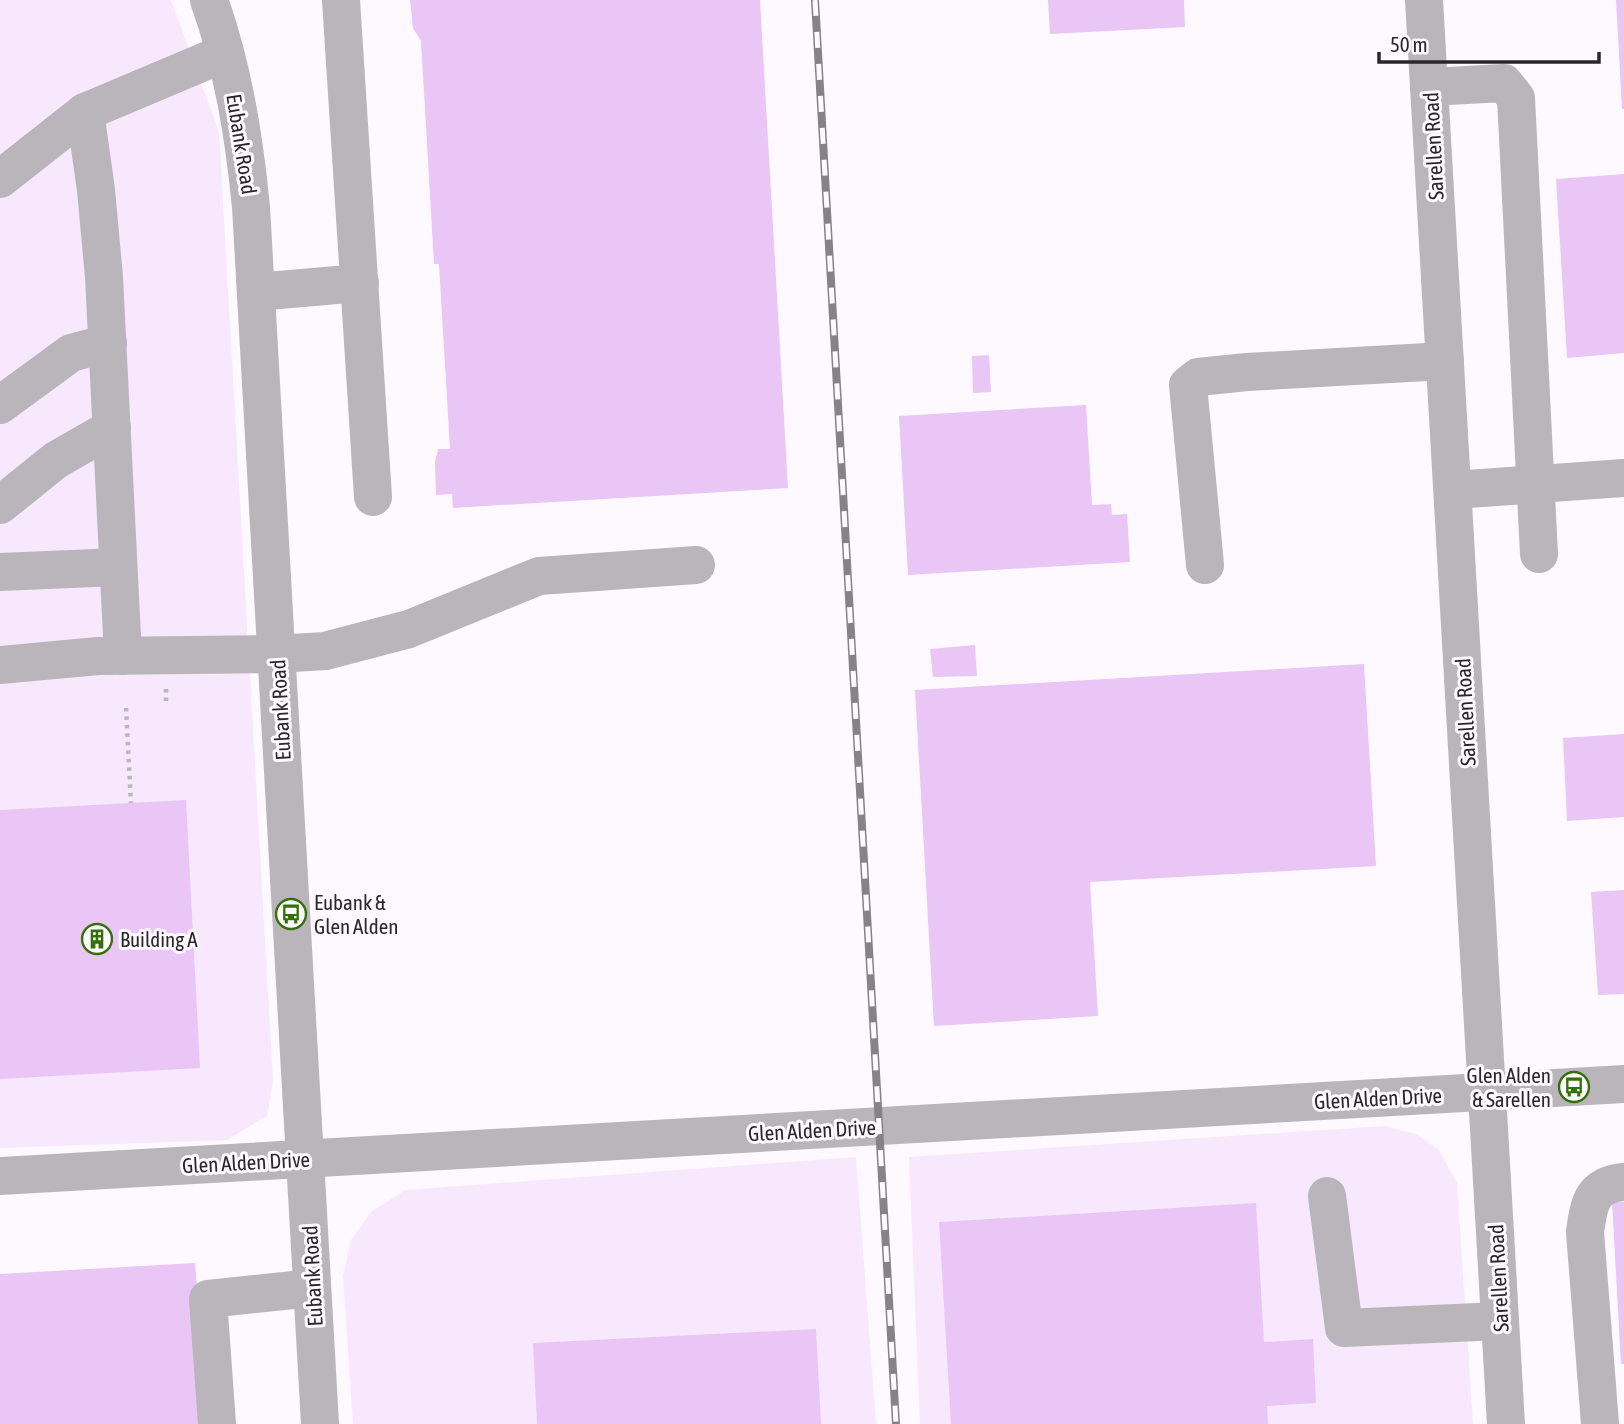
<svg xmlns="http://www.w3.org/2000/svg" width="1624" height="1424" viewBox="0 0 1624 1424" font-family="'Asap Condensed',sans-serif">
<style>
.built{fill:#f8e8fe}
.building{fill:#eac6f7}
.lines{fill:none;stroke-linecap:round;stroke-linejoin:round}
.path{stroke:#bab6bc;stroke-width:4.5;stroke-dasharray:3.5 5;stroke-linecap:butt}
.minor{stroke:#bab5bb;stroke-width:38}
.rail-casing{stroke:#868288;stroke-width:8}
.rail{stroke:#fdf9ff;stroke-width:5;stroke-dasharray:16;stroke-linecap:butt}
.labels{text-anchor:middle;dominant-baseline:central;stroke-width:6;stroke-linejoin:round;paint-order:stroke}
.street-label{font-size:21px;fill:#2a262c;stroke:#fdf9ff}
.poi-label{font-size:21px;fill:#2a262c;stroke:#fdf9ff;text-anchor:start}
</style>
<rect width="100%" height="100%" fill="#fdf9ff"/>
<!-- built -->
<g class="built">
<polygon points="0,0 171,0 219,132 273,1081 267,1116 227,1140 0,1148"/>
<polygon points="1385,1126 1416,1134 1439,1150 1457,1183 1473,1424 920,1424 909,1157"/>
<polygon points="856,1157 876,1424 353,1424 343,1276 351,1240 371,1212 405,1190"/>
</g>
<!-- building -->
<g class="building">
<polygon points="410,0 760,0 788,488 453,508 452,494 436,495 435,462 438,449 450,449 439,264 434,264 421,41 413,28"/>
<polygon points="1048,0 1184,0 1185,27 1050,34"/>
<polygon points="1616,0 1624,0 1624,109 1622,109"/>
<polygon points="1624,174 1624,353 1567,358 1556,179"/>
<polygon points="989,355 991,392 973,393 972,356"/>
<polygon points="1086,405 1092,505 1111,504 1112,515 1127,514 1130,562 908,575 899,416"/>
<polygon points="975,645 977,676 933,677 930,649"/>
<polygon points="1364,664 1376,866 1090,882 1098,1016 934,1026 915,690"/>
<polygon points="1624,734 1624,817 1567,821 1563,738"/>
<polygon points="186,800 200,1068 0,1079 0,810"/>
<polygon points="1624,890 1624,994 1598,995 1591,892"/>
<polygon points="1612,1202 1624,1202 1624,1364 1621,1364"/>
<polygon points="1256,1203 1264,1342 1313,1339 1316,1403 1267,1406 1268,1424 951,1424 939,1222"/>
<polygon points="195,1263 208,1424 0,1424 0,1274"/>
<polygon points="816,1329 821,1424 537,1424 533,1343"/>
</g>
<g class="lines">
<!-- path -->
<g class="path">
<polyline points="166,689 166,706"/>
<polyline points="126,708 131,803"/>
</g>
<!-- minor -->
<g class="minor">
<path d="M209 0C233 67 244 136 251 207L320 1424"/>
<polyline points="341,0 373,497"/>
<polyline points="1424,0 1506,1424"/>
<polyline points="1429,87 1504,83 1516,98 1539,554"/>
<polyline points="0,179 85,112"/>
<polyline points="256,292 360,283"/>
<polyline points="0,405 71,353 108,343"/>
<polyline points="1453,490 1624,478"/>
<polyline points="0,505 56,460 112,428"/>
<polyline points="1205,565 1188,385 1198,377 1247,372 1445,361"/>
<polyline points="0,572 118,567"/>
<polyline points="123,656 104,277 96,190 85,112 225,53"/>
<polyline points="0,665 98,656 277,654 325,651 409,629 539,576 696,565"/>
<polyline points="0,1176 1624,1084"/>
<polyline points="1327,1196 1344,1328 1500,1321"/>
<polyline points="217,1424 208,1299 312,1288"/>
<path d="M1600 1424 1585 1232C1589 1204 1591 1185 1624 1182"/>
</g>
<!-- rail casing -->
<g class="rail-casing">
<polyline id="rail" points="815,0 896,1424"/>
</g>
<!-- rail -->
<use href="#rail" class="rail"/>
</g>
<!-- icons -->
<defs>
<g id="bus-ring" transform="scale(1.575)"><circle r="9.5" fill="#fdf9ff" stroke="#337106" stroke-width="1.5"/><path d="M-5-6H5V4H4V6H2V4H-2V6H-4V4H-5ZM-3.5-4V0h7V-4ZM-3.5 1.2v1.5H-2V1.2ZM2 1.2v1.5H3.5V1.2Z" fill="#337106"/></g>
<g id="building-ring" transform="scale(1.575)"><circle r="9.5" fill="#fdf9ff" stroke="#337106" stroke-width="1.5"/><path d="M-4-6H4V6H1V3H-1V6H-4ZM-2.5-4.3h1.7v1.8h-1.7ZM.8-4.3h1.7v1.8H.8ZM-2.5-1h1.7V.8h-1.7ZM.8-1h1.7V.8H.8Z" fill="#337106"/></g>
</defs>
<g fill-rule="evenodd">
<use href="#bus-ring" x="291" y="914"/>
<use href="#building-ring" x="97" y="939"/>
<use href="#bus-ring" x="1574" y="1087"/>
</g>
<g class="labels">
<!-- street labels -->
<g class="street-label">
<text transform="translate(242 144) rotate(81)">Eubank Road</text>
<text transform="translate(1433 146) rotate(-93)">Sarellen Road</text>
<text transform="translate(280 710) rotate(-93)">Eubank Road</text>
<text transform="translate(1465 712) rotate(-93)">Sarellen Road</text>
<text transform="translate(1378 1098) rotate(-3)">Glen Alden Drive</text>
<text transform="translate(812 1130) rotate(-3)">Glen Alden Drive</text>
<text transform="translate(246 1162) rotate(-3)">Glen Alden Drive</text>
<text transform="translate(312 1276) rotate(-93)">Eubank Road</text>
<text transform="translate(1498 1278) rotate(-93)">Sarellen Road</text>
</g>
<!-- poi labels -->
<g class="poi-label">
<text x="314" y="902">Eubank &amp;<tspan x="314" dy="24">Glen Alden</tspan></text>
<text x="120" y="939">Building A</text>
<text x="1551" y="1075" text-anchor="end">Glen Alden<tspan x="1551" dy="24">&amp; Sarellen</tspan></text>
</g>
</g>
<!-- scale -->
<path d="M1379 52v10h220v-10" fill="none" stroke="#2a262c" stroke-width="3.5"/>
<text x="1390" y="52" font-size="21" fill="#2a262c" stroke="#fdf9ff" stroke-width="5" paint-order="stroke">50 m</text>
</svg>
